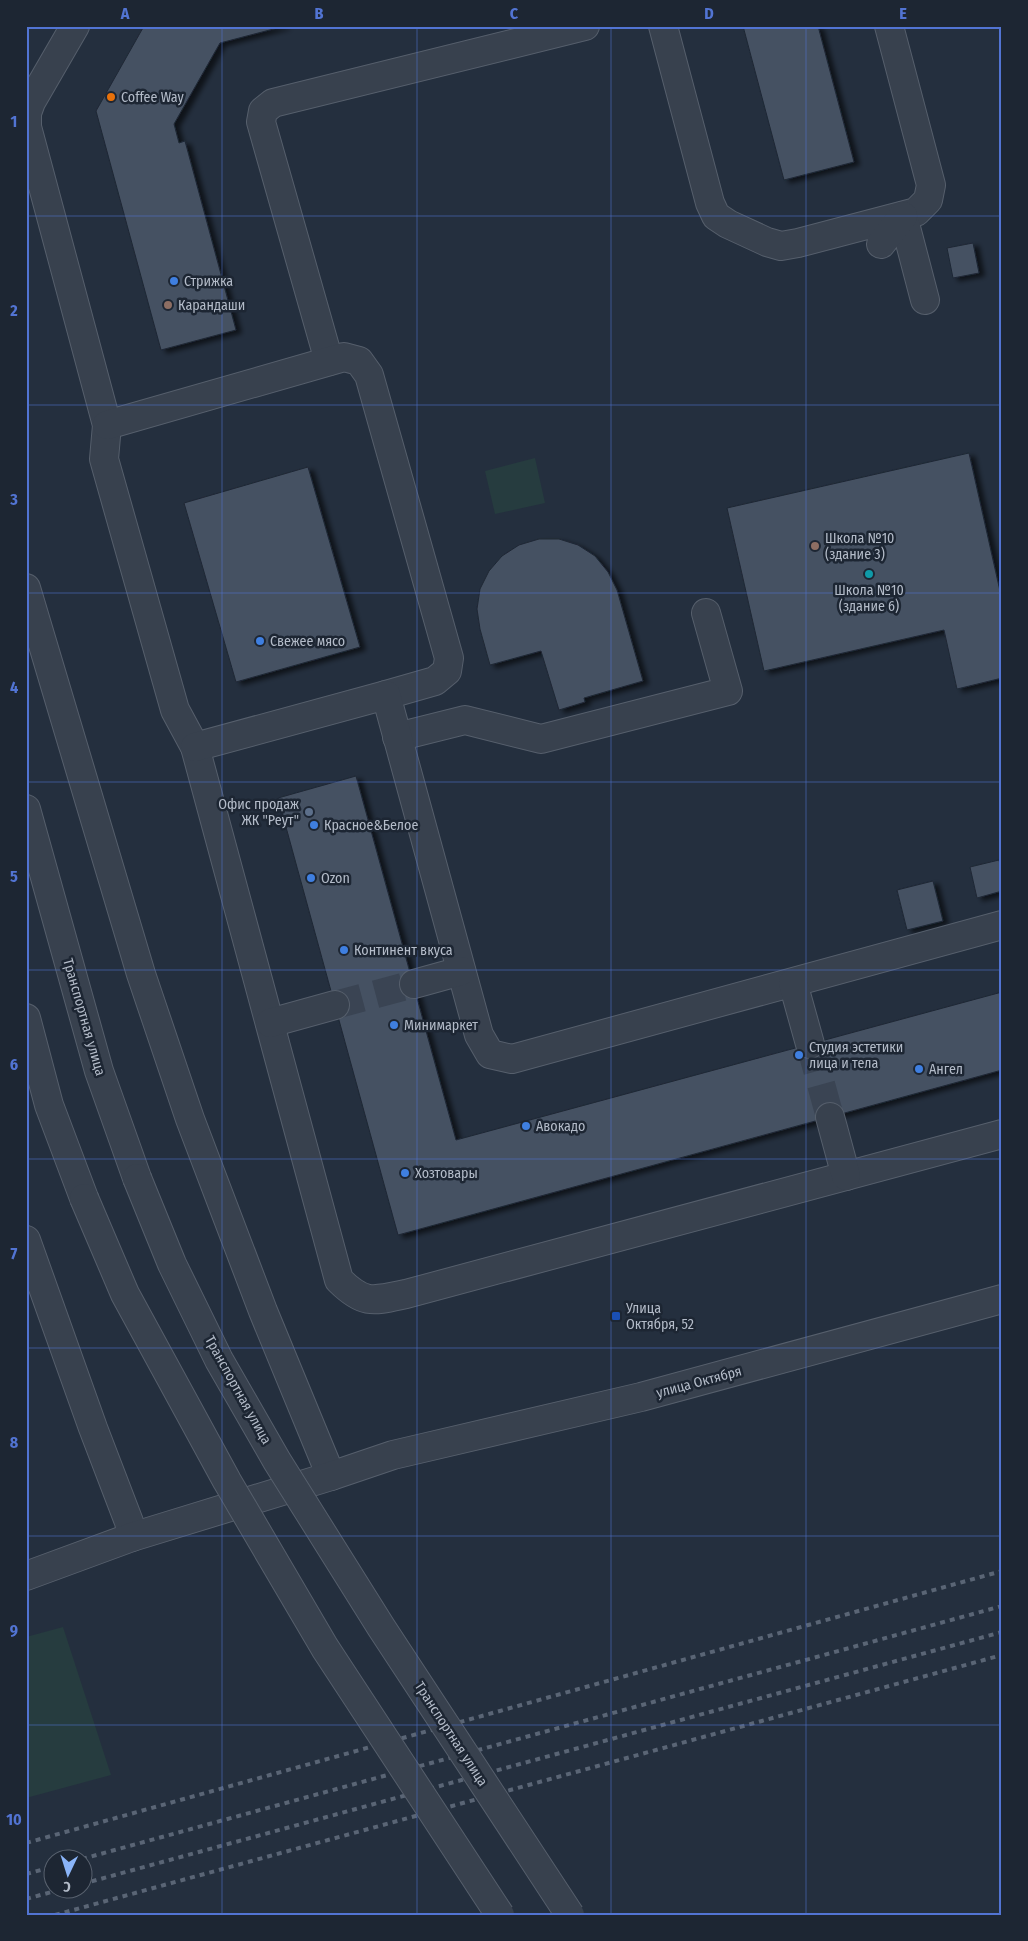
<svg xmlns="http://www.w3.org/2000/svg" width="1028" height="1941" viewBox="0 0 1028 1941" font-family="'Fira Sans Condensed',sans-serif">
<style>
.green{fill:#263c3f}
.building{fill:#455162;stroke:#1f2835;filter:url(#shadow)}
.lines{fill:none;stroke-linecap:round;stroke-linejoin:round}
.minor-tunnel{stroke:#3a4453;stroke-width:28;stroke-dasharray:28 14;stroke-linecap:butt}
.minor-casing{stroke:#565f6c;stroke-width:30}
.minor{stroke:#38414e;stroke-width:28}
.rail{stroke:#5a6575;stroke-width:4;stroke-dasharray:5 5;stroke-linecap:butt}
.minor-bridge-casing{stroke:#565f6c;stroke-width:30;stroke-linecap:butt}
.minor-bridge{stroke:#38414e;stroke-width:28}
.grid{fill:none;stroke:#5274d3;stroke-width:1;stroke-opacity:0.55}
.food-dot{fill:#e8710a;stroke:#1d2633;stroke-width:2}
.shop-dot{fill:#3f7fe0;stroke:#1d2633;stroke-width:2}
.education-dot{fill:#8d6e63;stroke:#1d2633;stroke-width:2}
.culture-dot{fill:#0f9aa8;stroke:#1d2633;stroke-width:2}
.service-dot{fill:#5c6f8a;stroke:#1d2633;stroke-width:2}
.transit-dot{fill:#1a4fb4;stroke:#1d2633;stroke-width:2}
.labels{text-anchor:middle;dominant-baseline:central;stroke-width:5;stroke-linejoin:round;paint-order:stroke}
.poi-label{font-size:14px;fill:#b4bcc9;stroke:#1d2633;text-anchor:start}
.street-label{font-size:14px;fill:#b4bcc9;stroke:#1d2633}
.neatline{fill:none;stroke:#5274d3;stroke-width:2}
.grid-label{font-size:16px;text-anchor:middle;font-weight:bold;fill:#5274d3}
</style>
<defs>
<filter id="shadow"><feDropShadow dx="5.5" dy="3" stdDeviation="2.5" flood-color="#0009"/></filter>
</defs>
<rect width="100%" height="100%" fill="#242f3e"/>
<!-- green -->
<g class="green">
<polygon points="535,458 545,503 495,514 485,471"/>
<polygon points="63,1627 111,1775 26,1798 26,1637"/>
</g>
<!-- building -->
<g class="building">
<polygon points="144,26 285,26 220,43 174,124 179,143 185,141 236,330 161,350 96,111"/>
<polygon points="743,26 818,26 854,162 784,180"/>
<polygon points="973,243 979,273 953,278 947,248"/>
<polygon points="969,453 1002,600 1002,678 957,689 944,630 764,671 727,508"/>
<polygon points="308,467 360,647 236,682 184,503"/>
<polygon points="539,539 559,539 578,545 595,556 608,572 617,590 643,681 584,698 585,702 559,710 541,651 490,665 480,629 477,609 480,589 489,571 502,556 519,545"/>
<polygon points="356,776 456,1140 1002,992 1002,1070 398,1235 278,798"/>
<polygon points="999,860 1002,872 1002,891 977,898 970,867"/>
<polygon points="933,881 943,921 907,930 897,890"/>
</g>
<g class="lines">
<!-- minor-tunnel -->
<g class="minor-tunnel">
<polyline points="335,1005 414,984"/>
<polyline points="810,1044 830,1117"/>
</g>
<!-- minor casing -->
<g class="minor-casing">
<g id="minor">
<path d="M75 26 31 102 27 113V127L107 425 104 459 175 710 195 747 339 1280C364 1305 373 1301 406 1294L1002 1134"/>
<polyline points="663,26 710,203 716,216 728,224 767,242 781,246 798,243 916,212 928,200 931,185 889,26"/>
<polyline points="903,216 925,300"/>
<polyline points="881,244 903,216"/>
<polyline points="329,361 261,122 263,111 273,103 585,26"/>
<polyline points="107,425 344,357 359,361 369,375 449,658 447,671 435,681 386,695"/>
<polyline points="26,588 141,974 190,1119 263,1311 331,1476"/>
<polyline points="397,737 465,720 541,739 728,691 706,613"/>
<polyline points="195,747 386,695 479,1035 490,1054 512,1059 1002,925"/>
<polyline points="26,809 99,1071 137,1178"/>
<polyline points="793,983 810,1044"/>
<polyline points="414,984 461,971"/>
<polyline points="26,1018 49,1105 84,1198"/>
<polyline points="270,1023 335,1005"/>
<polyline points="830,1117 846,1176"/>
<polyline points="26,1240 93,1428 129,1522 132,1537"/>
<polyline points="26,1576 132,1537 331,1476 393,1455 641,1397 1002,1299"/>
</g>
</g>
<!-- minor -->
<use href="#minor" class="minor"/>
<!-- rail -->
<g class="rail">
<polyline points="26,1843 1002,1571"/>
<polyline points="82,1859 1002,1606"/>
<polyline points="26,1874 52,1867"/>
<polyline points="82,1884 1002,1632"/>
<polyline points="26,1899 66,1888"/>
<polyline points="55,1915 1002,1655"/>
</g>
<!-- minor-bridge casing -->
<g class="minor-bridge-casing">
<g id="minor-bridge">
<polyline points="137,1178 172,1264 219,1360 277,1461 381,1627 570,1915"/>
<polyline points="84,1198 125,1294 227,1481 325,1648 500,1915"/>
</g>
</g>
<!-- minor-bridge -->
<use href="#minor-bridge" class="minor-bridge"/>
</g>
<!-- grid -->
<path class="grid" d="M222 26V1915M417 26V1915M611 26V1915M806 26V1915M26 216H1002M26 405H1002M26 593H1002M26 782H1002M26 970H1002M26 1159H1002M26 1348H1002M26 1536H1002M26 1725H1002"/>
<!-- markers -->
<circle class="food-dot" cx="111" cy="97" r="5"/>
<g class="shop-dot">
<circle cx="174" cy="281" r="5"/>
<circle cx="260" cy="641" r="5"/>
<circle cx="314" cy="825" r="5"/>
<circle cx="311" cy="878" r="5"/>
<circle cx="344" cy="950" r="5"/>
<circle cx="394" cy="1025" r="5"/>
<circle cx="799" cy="1055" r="5"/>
<circle cx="919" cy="1069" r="5"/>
<circle cx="526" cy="1126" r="5"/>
<circle cx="405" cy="1173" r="5"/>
</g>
<g class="education-dot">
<circle cx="168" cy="305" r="5"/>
<circle cx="815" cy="546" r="5"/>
</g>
<circle class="culture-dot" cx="869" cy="574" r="5"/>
<circle class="service-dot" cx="309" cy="812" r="5"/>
<rect class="transit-dot" x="611" y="1311" width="10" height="10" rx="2.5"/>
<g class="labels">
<!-- poi labels -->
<g class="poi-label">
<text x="121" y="97">Coffee Way</text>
<text x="184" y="281">Стрижка</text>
<text x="178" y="305">Карандаши</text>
<text x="825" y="538">Школа №10<tspan x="825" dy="16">(здание 3)</tspan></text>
<text x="869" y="590" text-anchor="middle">Школа №10<tspan x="869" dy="16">(здание 6)</tspan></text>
<text x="270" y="641">Свежее мясо</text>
<text x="299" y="804" text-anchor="end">Офис продаж<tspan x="299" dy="16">ЖК "Реут"</tspan></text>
<text x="324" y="825">Красное&amp;Белое</text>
<text x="321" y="878">Ozon</text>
<text x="354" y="950">Континент вкуса</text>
<text x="404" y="1025">Минимаркет</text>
<text x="809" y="1047">Студия эстетики<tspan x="809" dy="16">лица и тела</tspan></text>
<text x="929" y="1069">Ангел</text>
<text x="536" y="1126">Авокадо</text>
<text x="415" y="1173">Хозтовары</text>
<text x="626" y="1308">Улица<tspan x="626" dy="16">Октября, 52</tspan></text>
</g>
<!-- street labels -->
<g class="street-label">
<text transform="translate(84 1017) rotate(74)">Транспортная улица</text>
<text transform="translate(699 1382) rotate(-15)">улица Октября</text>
<text transform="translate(238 1390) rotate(61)">Транспортная улица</text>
<text transform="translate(451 1734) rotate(57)">Транспортная улица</text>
</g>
</g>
<!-- border -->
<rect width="1028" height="1941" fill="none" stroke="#1d2633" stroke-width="55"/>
<!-- north arrow -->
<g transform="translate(68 1874) rotate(184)"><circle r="24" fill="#1d2633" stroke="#59626f"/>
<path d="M0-4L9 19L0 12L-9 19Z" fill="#8ab4f8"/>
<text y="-8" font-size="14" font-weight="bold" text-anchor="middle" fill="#b4bcc9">С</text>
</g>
<rect x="28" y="28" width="972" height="1886" class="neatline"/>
<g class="grid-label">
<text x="125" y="19">A</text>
<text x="319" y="19">B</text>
<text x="514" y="19">C</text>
<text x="709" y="19">D</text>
<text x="903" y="19">E</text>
<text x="14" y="127">1</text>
<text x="14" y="316">2</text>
<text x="14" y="505">3</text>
<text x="14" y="693">4</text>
<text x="14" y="882">5</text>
<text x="14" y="1070">6</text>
<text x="14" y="1259">7</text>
<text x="14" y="1448">8</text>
<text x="14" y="1636">9</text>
<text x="14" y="1825">10</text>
</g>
</svg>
